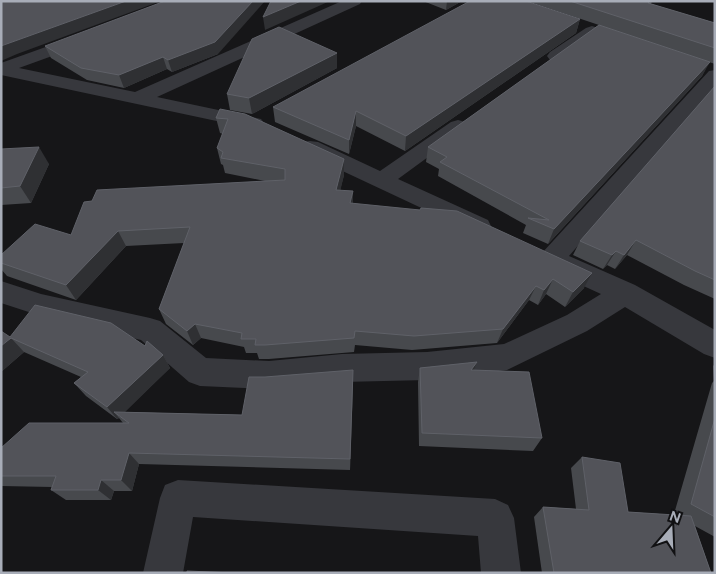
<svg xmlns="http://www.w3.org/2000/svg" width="716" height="574" viewBox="0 0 716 574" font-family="Figtree,sans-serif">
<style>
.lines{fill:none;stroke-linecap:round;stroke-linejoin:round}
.minor{fill:#37383d;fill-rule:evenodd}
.wall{fill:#47494d}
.shaded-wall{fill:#2f3033}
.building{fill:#525359;stroke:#5f6168}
</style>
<rect width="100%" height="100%" fill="#161618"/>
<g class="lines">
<!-- minor -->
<g class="minor">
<polygon points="342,1 362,1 360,4 157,97 261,119 264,123 261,127 254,129 1,75 1,63 82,34 88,35 90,39 88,43 19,68 135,92"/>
<polygon points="592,26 598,28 600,31 598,34 562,60 556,61 550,60 547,56 550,52 586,28"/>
<polygon points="715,70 715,87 569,256 635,285 715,330 715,358 704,354 625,307 587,331 507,370 427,380 342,382 269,389 200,386 189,382 141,340 41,316 1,303 1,281 41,294 150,318 160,321 206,358 269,361 342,354 427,352 504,344 567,315 601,294 542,267 538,260 542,253 709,71"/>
<polygon points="458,120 465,122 468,126 465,130 398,179 488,220 491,226 488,232 479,235 302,152 299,147 302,142 310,141 318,142 380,171 451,122"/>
<polygon points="178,480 495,499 508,505 514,518 521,573 481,573 478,536 193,517 183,573 143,573 160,498 165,485"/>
</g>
</g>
<!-- wall -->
<g class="wall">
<polygon points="423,1 462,1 446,10"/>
<polygon points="527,1 652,1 651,4 715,23 715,64 709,62 702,76 548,244 523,233 526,225 438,176 439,169 426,162 428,147 599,25"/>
<polygon points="580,19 576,33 405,151 356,126 349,154 275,122 273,107"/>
<polygon points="45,46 218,54 172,72 167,69 124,88 87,80 51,58"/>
<polygon points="337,53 337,68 252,114 230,110 227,94"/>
<polygon points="715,86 715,299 684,285 627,255 615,269 607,265 603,269 573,255 580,241"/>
<polygon points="220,109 344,175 340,190 353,204 584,288 565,307 546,294 538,305 529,300 497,343 412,350 355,345 354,352 269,359 259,359 257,353 246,353 244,347 201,338 193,345 166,324 159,309 184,243 126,246 76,300 7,276 1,269 1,255 71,235 92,201 265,181 225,173 223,165 221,164 217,148 223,134 220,133 216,118"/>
<polygon points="1,149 49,164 31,203 1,205"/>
<polygon points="10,337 163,355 170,368 124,412 242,415 353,384 350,470 139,464 132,491 114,491 111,500 66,500 51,490 52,487 1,486 1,448 123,423 119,418 117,419 86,396 74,383 81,377 24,352 1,372"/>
<polygon points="477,362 474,370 542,438 533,451 419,446 418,382 420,368"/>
<polygon points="715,364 715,537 695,526 711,573 542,573 534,517 543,507 576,509 571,468 582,457 628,512 675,515 674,514 712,383 714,381 713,366"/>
</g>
<!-- shaded-wall -->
<g class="shaded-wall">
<polygon points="126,1 161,1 17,54 1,61 1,46"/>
<polygon points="253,1 265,1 218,54 172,72 168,60"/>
<polygon points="301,1 330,1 265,30 263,17"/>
<polygon points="447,1 462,1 446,10"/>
<polygon points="580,19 576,33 405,151 406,136"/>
<polygon points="337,53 337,68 252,114 249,98"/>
<polygon points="163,57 167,69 124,88 119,75"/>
<polygon points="710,62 702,76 548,244 554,229"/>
<polygon points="356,111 356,126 349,154 349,140"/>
<polygon points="39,147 49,164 31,203 20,186"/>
<polygon points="344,159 344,175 337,205 336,190"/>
<polygon points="353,191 353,207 350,203"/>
<polygon points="118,231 126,246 76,300 66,285"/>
<polygon points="636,240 627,255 615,269 624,255"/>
<polygon points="616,251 607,265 603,269 612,255"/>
<polygon points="592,273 584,288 565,307 573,292"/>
<polygon points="553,279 546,294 538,305 544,290"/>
<polygon points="536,286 529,300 497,343 503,329"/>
<polygon points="195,324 201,338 193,345 187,331"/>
<polygon points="11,338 24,352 1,372 1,346"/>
<polygon points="163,355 170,368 120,417 114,412 119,418 117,419 107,407"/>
<polygon points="477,362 472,376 471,370"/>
<polygon points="353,370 353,384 350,470 350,459"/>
<polygon points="129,453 139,464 132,491 121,480"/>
<polygon points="101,480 114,491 111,500 98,490"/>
</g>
<!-- building -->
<g class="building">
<polygon points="1,1 126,1 1,46"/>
<polygon points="165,1 253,1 215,42 168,60 163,57 119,75 81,68 45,46"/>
<polygon points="271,1 301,1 263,17"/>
<polygon points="470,1 526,1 580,19 406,136 356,111 349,140 273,107"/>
<polygon points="570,1 650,1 648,3 715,23 715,48"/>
<polygon points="599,25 710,62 554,229 528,218 549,220 440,162 447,157 428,147"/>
<polygon points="279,27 337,53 249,98 227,94 252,39"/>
<polygon points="715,86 715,280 695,271 636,240 624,255 616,251 612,255 580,241"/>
<polygon points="220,109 245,114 344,159 336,190 353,191 350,203 420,210 421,208 457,211 592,273 573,292 553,279 544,290 536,286 503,329 414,336 355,331 354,338 265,345 255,345 256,339 241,339 242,333 195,324 187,331 159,309 190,227 118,231 66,285 1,263 1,255 35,224 71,235 84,202 92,201 97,190 285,180 285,169 221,158 223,152 217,148 228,119 216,118"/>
<polygon points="39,147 20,186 1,188 1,149"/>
<polygon points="35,305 111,323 145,346 147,341 163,355 107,407 74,383 88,372 11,338 1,346 1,331 10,337"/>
<polygon points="477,362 471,370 529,372 542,438 422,433 420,368"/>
<polygon points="353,370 350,459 129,453 121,480 101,480 98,490 51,490 56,476 1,476 1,448 29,423 129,423 114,412 242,415 249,377 265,377"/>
<polygon points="715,418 715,517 691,504"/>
<polygon points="582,457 620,463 628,512 691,516 711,573 554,573 543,507 589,510"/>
<polygon points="187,571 234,573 187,573"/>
</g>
<!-- border -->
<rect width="716" height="574" fill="none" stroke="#a8adb8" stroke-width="5"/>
<!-- north arrow -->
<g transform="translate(671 529) rotate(19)" stroke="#111113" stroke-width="4" paint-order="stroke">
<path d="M0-4L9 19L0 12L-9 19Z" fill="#a8adb8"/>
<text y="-8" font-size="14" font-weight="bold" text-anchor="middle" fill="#a8adb8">N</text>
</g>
</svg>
